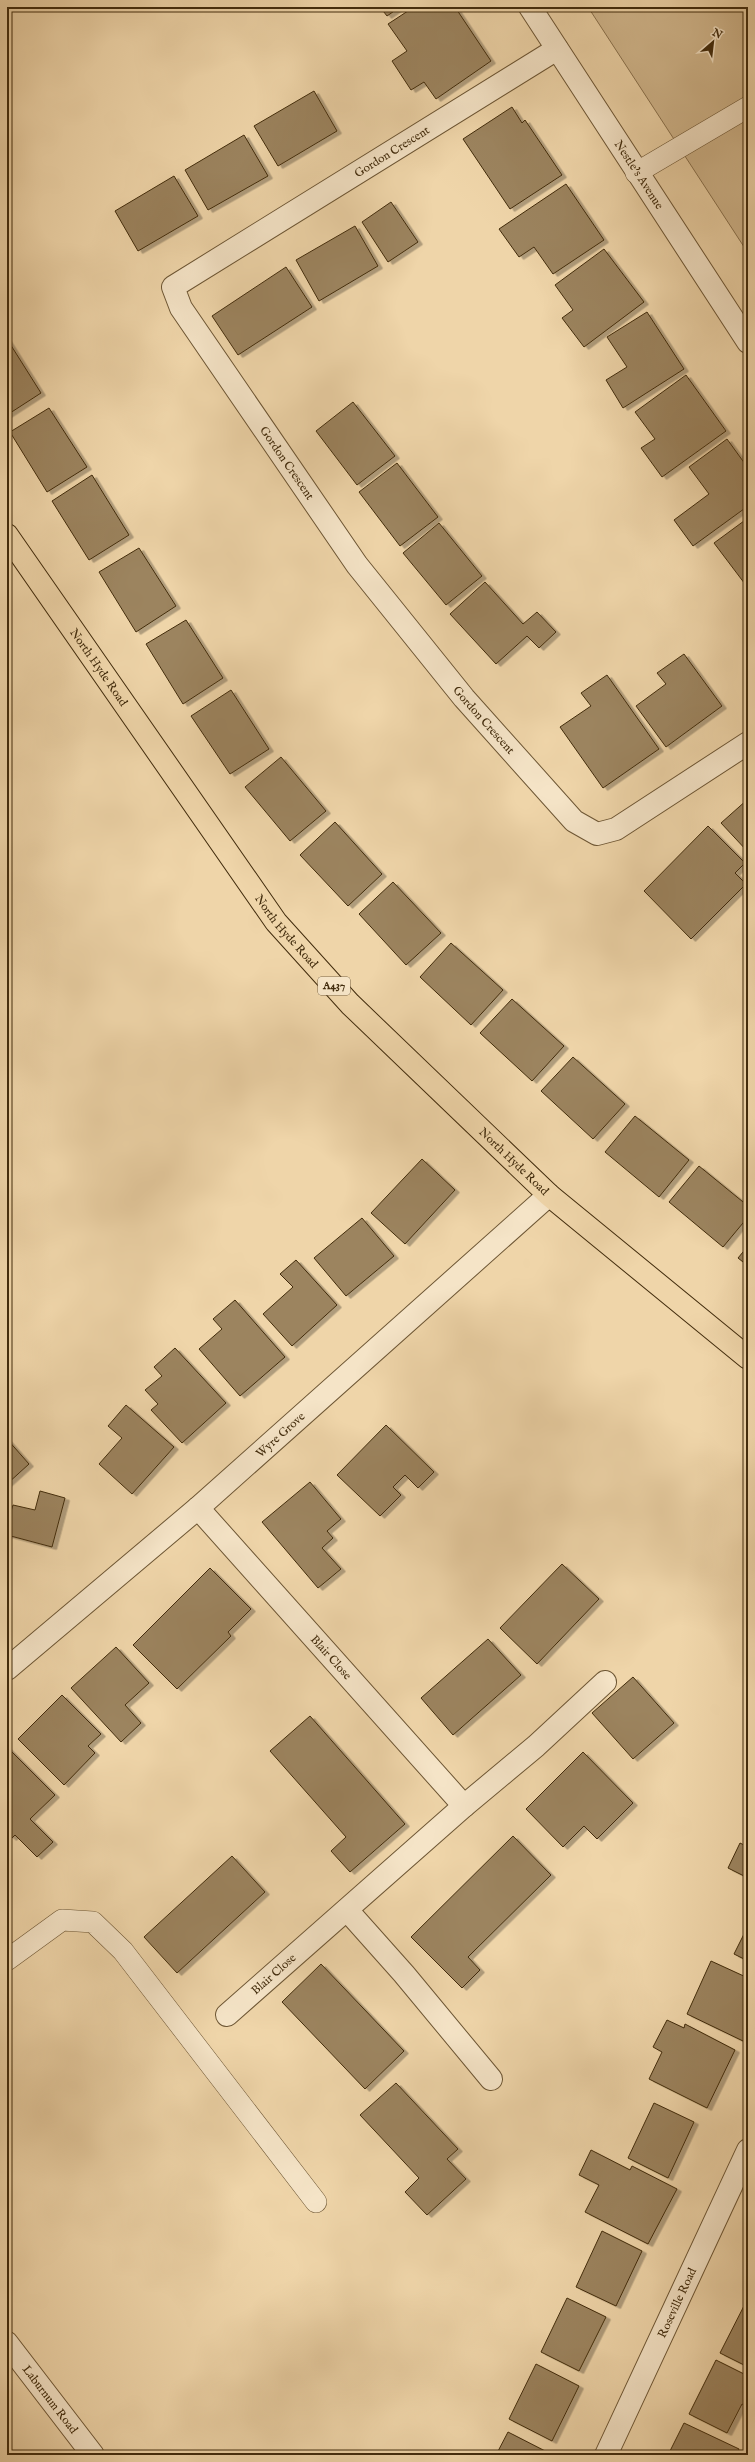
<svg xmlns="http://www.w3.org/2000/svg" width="755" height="2462" viewBox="0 0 755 2462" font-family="'IM FELL English',serif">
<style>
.green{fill:#d2b88e;stroke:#8a724e}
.building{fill:#9c845e;stroke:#422c0d;filter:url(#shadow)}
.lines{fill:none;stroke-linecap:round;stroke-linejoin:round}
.service-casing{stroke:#6d5634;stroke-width:22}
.minor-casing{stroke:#6d5634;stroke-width:24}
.primary-casing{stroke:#422c0d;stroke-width:24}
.service{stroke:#f5e4c7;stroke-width:21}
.minor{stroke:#f5e4c7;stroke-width:22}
.primary{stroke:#efd5a9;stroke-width:22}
.labels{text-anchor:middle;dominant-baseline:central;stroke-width:4;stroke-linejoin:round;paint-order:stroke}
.shield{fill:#f5e4c7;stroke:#786345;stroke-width:1}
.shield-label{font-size:11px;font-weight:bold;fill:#422c0d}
.street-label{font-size:12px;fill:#422c0d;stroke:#f5e4c7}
</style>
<defs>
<filter id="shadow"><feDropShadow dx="4.5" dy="2.5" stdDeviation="0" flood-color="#0004"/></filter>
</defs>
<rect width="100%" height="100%" fill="#efd5a9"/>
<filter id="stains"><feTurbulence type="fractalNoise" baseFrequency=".005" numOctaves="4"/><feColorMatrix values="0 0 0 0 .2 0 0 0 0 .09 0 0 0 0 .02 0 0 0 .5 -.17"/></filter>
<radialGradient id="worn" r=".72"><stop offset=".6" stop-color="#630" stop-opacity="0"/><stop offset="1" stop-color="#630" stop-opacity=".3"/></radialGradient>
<!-- green -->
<polygon class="green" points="588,7 748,7 748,253"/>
<!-- building -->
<g class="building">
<polygon points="380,7 400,7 387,16"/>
<polygon points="414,7 455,7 491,61 436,99 424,82 411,90 392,61 407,51 388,24"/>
<polygon points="314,91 337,131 278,166 254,126"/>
<polygon points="512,107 522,123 525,120 562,175 510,209 463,139"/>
<polygon points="244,135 268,176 208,210 185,170"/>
<polygon points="174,176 198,216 138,251 115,211"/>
<polygon points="566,184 604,240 553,274 534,247 519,257 499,229"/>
<polygon points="391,202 418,242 388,262 362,222"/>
<polygon points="355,226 378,266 319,301 296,260"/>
<polygon points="604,249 644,302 584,347 562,318 573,310 555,285"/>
<polygon points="286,267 312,307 238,355 212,316"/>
<polygon points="647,312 684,369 623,408 606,380 627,367 607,337"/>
<polygon points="7,339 41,393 7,415"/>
<polygon points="686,375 726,431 662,477 641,448 655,439 635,412"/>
<polygon points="353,402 395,456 357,485 316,431"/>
<polygon points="49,408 87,467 47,492 10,432"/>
<polygon points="727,439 748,468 748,506 693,546 674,520 709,494 689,467"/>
<polygon points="397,463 438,517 400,546 359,492"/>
<polygon points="92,475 129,535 89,560 52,501"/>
<polygon points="748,518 748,588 714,543"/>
<polygon points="439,523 482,576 446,605 403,553"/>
<polygon points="139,548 176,606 136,632 99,572"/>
<polygon points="485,582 523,624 537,612 556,632 539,648 527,636 496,664 450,614"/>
<polygon points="186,620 223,678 183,704 146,644"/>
<polygon points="684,654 722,706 666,747 636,706 666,684 657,673"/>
<polygon points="607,675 659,749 603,788 560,727 591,706 581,693"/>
<polygon points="231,690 269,749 230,774 191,716"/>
<polygon points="281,757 326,811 290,841 245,787"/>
<polygon points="748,799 748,852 721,823"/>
<polygon points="335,822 382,874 348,906 300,855"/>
<polygon points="708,826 745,863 735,873 746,884 691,939 644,891"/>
<polygon points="393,882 441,933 406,965 359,914"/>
<polygon points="451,943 503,990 471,1025 420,977"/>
<polygon points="512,999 564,1046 532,1081 480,1033"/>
<polygon points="573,1057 625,1104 593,1139 541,1091"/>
<polygon points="635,1116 689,1160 659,1197 605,1152"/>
<polygon points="422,1159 455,1190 405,1244 371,1213"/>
<polygon points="699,1166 748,1206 748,1217 723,1247 669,1202"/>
<polygon points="362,1218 394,1256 346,1296 314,1258"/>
<polygon points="748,1246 748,1266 738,1258"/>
<polygon points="296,1260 337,1305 292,1346 263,1314 293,1287 280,1274"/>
<polygon points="235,1300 285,1357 240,1396 199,1349 222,1329 213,1319"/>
<polygon points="175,1348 226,1403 182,1443 151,1410 158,1404 145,1390 162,1376 154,1367"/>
<polygon points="126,1405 174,1447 132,1494 99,1464 122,1438 108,1426"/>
<polygon points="386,1425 434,1472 418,1488 405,1475 393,1487 401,1495 380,1516 337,1475"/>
<polygon points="7,1439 29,1464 7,1484"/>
<polygon points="310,1482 341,1519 327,1531 333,1538 322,1548 341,1569 318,1588 262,1522"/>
<polygon points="40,1491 65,1498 52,1547 7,1535 7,1525 13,1505 35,1510"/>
<polygon points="562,1564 599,1599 537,1664 500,1628"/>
<polygon points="210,1568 251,1609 228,1632 231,1636 177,1689 133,1645"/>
<polygon points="488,1639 521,1675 453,1735 421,1698"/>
<polygon points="116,1647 149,1683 125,1705 141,1723 121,1742 71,1688"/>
<polygon points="633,1677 674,1723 633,1759 592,1713"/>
<polygon points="62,1695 101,1734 88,1746 95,1753 64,1785 18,1739"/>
<polygon points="310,1716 405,1824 350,1872 331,1851 346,1837 270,1751"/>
<polygon points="7,1747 55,1795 30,1819 53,1842 37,1857 15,1835 12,1838 7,1834"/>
<polygon points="583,1752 633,1803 597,1839 584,1826 563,1847 526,1809"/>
<polygon points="513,1836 551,1875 468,1957 480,1970 462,1988 411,1937"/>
<polygon points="740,1843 748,1847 748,1878 728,1868"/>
<polygon points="232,1856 265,1892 177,1973 144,1937"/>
<polygon points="748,1926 748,1961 734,1954"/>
<polygon points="711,1961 748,1978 748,2031 743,2041 687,2014"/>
<polygon points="321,1964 404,2051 365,2089 282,2002"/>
<polygon points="667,2020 684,2028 685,2024 735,2050 707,2108 649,2079 662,2052 653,2047"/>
<polygon points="396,2083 458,2149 447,2159 466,2179 427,2215 405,2192 419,2178 360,2115"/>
<polygon points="654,2103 694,2122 668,2178 628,2158"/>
<polygon points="591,2150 630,2170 632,2166 677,2189 648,2244 585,2212 599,2185 579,2175"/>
<polygon points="602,2231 642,2251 616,2306 576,2287"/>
<polygon points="567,2298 606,2317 579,2371 541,2352"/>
<polygon points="748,2298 748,2367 720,2353"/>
<polygon points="716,2360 748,2376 748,2407 742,2404 727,2433 689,2414"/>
<polygon points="536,2364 579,2386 552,2441 509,2419"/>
<polygon points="684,2423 739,2449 736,2455 668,2455"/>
<polygon points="508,2432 549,2453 548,2455 496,2455"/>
</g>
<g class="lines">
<!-- service casing -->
<g class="service-casing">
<g id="service">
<polyline points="636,173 748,107"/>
<polyline points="7,1960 62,1920 93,1922 123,1951 316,2202"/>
</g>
</g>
<!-- minor casing -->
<g class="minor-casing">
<g id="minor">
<path id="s1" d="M530 7 748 342"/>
<path id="s2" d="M557 49 173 287 181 308 357 565 464 698 574 821 597 834 616 829 748 743"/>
<path id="s3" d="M198 1508 464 1806"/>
<path id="s4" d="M7 1669 198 1508 549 1195"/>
<polyline points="347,1910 404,1974 491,2079"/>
<path id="s5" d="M227 2015 464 1806 536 1746 605 1682"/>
<path id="s6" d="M7 2343 93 2455"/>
<path id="s7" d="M606 2455 748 2150"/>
</g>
</g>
<!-- primary casing -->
<g class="primary-casing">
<g id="primary">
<path id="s8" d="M7 535 276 922 350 1004 549 1195 748 1358"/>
</g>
</g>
<!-- service -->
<use href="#service" class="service"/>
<!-- minor -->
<use href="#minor" class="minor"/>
<!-- primary -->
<use href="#primary" class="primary"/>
</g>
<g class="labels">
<!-- shield labels -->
<rect class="shield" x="318" y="977" width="32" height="18" rx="3"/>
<g class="shield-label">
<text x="334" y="986">A437</text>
</g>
<!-- street labels -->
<g class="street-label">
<text transform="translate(392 152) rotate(-32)">Gordon Crescent</text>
<text stroke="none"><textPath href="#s1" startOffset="200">Nestle's Avenue</textPath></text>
<text stroke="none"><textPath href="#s2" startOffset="662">Gordon Crescent</textPath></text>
<text stroke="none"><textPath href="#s8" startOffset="161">North Hyde Road</textPath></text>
<text stroke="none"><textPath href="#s2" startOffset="986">Gordon Crescent</textPath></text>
<text stroke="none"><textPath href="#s8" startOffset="485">North Hyde Road</textPath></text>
<text stroke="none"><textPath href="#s8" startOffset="809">North Hyde Road</textPath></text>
<text stroke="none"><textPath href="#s4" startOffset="360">Wyre Grove</textPath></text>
<text stroke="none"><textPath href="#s3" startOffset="200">Blair Close</textPath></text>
<text stroke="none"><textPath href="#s5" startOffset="62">Blair Close</textPath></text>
<text stroke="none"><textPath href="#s7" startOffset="168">Roseville Road</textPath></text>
<text stroke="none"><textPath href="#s6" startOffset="71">Laburnum Road</textPath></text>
</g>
</g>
<!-- margin -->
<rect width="755" height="2462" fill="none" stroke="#efd5a9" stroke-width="24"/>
<rect x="8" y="8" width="739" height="2446" fill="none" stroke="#422c0d" stroke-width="2"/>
<rect x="12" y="12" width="731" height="2438" fill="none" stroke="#422c0d"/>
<!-- north arrow -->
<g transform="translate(713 42) rotate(28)" stroke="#f5e4c7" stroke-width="3" paint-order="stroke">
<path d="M0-3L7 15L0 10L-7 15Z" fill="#422c0d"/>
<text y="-6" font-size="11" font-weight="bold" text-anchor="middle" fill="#422c0d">N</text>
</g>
<rect width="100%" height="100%" filter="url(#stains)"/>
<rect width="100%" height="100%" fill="url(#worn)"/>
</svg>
